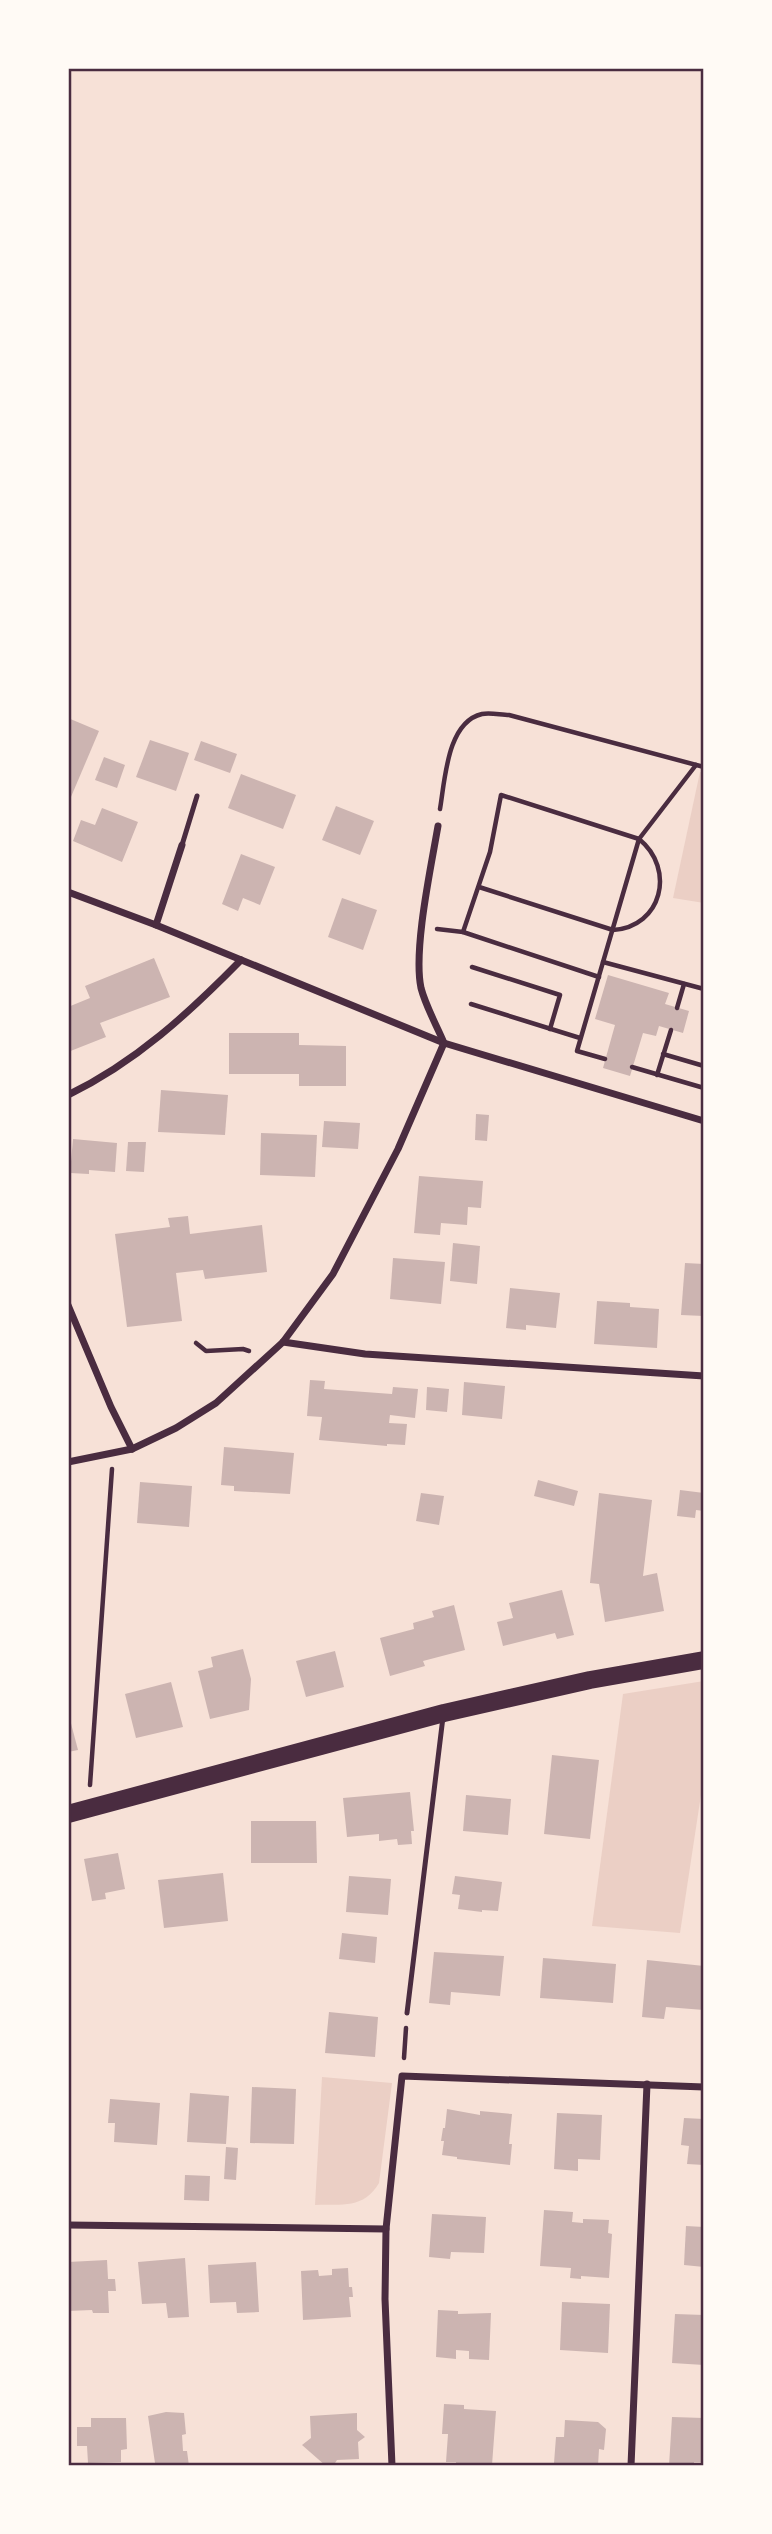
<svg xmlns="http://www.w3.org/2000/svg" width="772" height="2534" viewBox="0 0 772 2534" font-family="'Space Grotesk',sans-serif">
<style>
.green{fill:#ebcfc5}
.building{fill:#ccb4b1}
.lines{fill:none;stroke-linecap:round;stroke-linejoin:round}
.path{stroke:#4a2c40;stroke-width:4.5}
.service{stroke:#4a2c40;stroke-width:5}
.minor{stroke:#4a2c40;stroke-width:7}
.primary{stroke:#4a2c40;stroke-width:18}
.neatline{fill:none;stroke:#4a2c40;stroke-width:2.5}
</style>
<rect width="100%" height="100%" fill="#f7e1d7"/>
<!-- green -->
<g class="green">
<polygon points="700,772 704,773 704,903 673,898"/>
<polygon points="704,1681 704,1775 680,1933 592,1926 623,1694"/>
<path d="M322 2077 392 2083 379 2183C364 2209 342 2204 315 2205Z"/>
</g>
<!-- building -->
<g class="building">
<polygon points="68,718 99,731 68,804"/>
<polygon points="150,740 189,753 176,791 136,777"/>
<polygon points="201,741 237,754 230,773 194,760"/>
<polygon points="104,757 125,765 117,788 95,780"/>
<polygon points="241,774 296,795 283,829 228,808"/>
<polygon points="336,806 374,821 360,855 322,840"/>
<polygon points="102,808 138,822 122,862 73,841 81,820 95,825"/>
<polygon points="241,854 275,867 260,905 243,898 238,911 222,904"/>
<polygon points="342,898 377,910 363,950 328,937"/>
<polygon points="154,958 170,997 100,1023 106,1037 68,1052 68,1007 90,998 85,986"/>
<polygon points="608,975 669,993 665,1004 689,1011 683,1033 659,1026 656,1036 643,1033 630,1076 603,1068 615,1025 595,1019"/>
<polygon points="229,1033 299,1033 299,1045 346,1046 346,1086 299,1086 299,1074 229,1074"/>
<polygon points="161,1090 228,1095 225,1135 158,1132"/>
<polygon points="476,1114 489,1115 487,1141 475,1140"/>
<polygon points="324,1121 360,1123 358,1149 322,1147"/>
<polygon points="261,1133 317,1135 315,1177 260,1175"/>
<polygon points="73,1139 117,1143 115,1172 89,1170 89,1174 70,1173"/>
<polygon points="128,1142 146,1142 144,1172 126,1171"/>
<polygon points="419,1176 483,1181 481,1208 468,1207 467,1225 441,1223 440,1235 414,1233"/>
<polygon points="188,1216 190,1234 262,1225 267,1272 205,1279 203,1270 176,1273 182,1321 127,1327 115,1234 170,1227 168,1218"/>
<polygon points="453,1243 480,1246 477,1284 450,1281"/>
<polygon points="393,1258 445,1262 441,1304 390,1299"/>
<polygon points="685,1263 704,1264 704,1316 681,1315"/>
<polygon points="510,1288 560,1293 556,1328 526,1325 526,1330 506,1328"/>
<polygon points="597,1301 630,1303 630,1307 659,1309 657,1348 594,1344"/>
<polygon points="310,1380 325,1381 324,1389 392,1394 393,1387 418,1389 415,1418 390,1415 389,1423 407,1424 405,1445 387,1444 387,1446 319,1440 322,1417 307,1416"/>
<polygon points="464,1382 505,1386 502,1419 462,1415"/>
<polygon points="427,1387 449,1389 447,1412 426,1410"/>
<polygon points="224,1447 294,1453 290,1494 234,1491 234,1486 221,1485"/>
<polygon points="538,1480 578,1491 574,1506 534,1496"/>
<polygon points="140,1482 192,1486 189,1527 137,1523"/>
<polygon points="680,1490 704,1493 704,1511 696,1510 695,1518 677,1516"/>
<polygon points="421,1493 444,1496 439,1525 416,1521"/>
<polygon points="599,1493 652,1500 643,1576 657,1573 664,1611 605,1622 599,1584 590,1583"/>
<polygon points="562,1590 574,1635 557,1639 555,1633 503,1646 497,1622 513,1618 509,1603"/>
<polygon points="454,1605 465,1650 423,1661 425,1666 390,1676 380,1638 414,1629 413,1623 434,1617 432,1611"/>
<polygon points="243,1649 251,1679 249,1710 210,1719 198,1671 213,1667 211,1657"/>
<polygon points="335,1651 344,1687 306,1697 296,1661"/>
<polygon points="171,1682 183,1727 136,1738 125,1694"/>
<polygon points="68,1712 78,1750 68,1752"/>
<polygon points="552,1755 599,1760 590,1839 544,1834"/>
<polygon points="410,1792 414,1831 411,1831 412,1844 398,1845 397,1839 379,1841 379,1834 347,1837 343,1798"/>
<polygon points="466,1795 511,1799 508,1835 463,1831"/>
<polygon points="251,1821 316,1821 317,1863 251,1863"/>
<polygon points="118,1853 125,1889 105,1893 106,1899 92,1901 84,1859"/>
<polygon points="223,1873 228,1921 164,1928 158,1880"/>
<polygon points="349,1876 391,1879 388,1915 346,1912"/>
<polygon points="455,1876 502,1882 498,1911 482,1910 482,1912 458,1909 460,1895 452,1894"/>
<polygon points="342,1933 377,1937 375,1963 339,1959"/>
<polygon points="434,1952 504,1956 500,1996 451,1992 450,2005 429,2003"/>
<polygon points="543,1958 616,1964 613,2003 540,1998"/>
<polygon points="647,1960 704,1966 704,2010 666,2007 664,2019 642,2017"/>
<polygon points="329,2012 378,2017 375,2057 325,2053"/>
<polygon points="252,2087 296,2089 294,2144 250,2143"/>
<polygon points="190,2093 229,2096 226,2144 187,2142"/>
<polygon points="110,2099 160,2103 157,2145 114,2142 115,2123 108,2123"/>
<polygon points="447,2109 480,2115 480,2111 512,2114 509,2144 512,2144 510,2165 457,2159 457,2157 442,2155 444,2141 441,2141 443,2128 445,2128"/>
<polygon points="557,2113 602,2115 600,2160 578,2159 578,2171 554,2169"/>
<polygon points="684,2118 704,2119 704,2165 687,2164 689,2146 681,2145"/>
<polygon points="226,2147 238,2148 236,2180 224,2179"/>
<polygon points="185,2175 210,2176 209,2201 184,2200"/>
<polygon points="544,2210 573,2212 572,2222 583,2223 583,2219 609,2220 608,2233 612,2234 609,2278 581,2276 581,2279 570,2278 571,2268 540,2266"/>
<polygon points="432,2214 486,2217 484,2253 451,2252 450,2259 429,2257"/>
<polygon points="686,2226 704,2227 704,2267 684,2265"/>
<polygon points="185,2258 189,2317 168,2318 166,2303 142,2304 138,2262"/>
<polygon points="107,2260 108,2279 115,2279 116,2291 108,2291 109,2313 93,2313 92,2310 68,2311 68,2262"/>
<polygon points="256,2262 259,2312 237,2313 236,2302 210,2303 208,2265"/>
<polygon points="348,2268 349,2287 352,2287 353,2297 349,2297 351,2317 303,2320 301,2271 318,2270 319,2276 332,2275 332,2269"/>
<polygon points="562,2302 610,2304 608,2353 560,2350"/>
<polygon points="438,2310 458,2311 458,2314 491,2313 489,2360 469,2359 469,2351 456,2350 456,2359 436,2357"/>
<polygon points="675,2314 704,2315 704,2365 672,2363"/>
<polygon points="444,2404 464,2405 464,2409 496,2411 492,2465 456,2466 456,2462 446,2462 448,2434 442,2434"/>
<polygon points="166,2412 184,2413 186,2434 182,2435 183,2451 187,2451 189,2466 160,2466 155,2463 148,2416"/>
<polygon points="357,2413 357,2430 365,2437 358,2442 359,2459 337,2460 333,2466 326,2466 302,2445 311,2438 310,2416"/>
<polygon points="672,2417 704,2418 704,2462 694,2462 694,2466 669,2466"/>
<polygon points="91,2418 126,2418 127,2449 121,2450 121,2462 88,2463 87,2446 77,2446 77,2427 91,2427"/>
<polygon points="565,2420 598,2422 606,2429 604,2450 599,2449 598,2466 563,2466 554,2463 556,2437 564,2437"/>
</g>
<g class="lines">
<!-- path -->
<g class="path">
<path d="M440 809C445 780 447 722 482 714 490 712 501 715 509 715L704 767"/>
<path d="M479 887 613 930C662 927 676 869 639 839L501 795 490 852 463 932 599 977"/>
<polyline points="437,929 463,932"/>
<polyline points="603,962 704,989"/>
<polyline points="472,967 560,995 550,1029"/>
<polyline points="471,1004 580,1038"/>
<polyline points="677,1008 684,984"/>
<polyline points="663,1054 704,1066"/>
<polyline points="605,1059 577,1051 639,839 696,765"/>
<polyline points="632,1067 704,1088"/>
<polyline points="657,1075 671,1030"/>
<polyline points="196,1343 206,1351 243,1349 249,1351"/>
<polyline points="90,1785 112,1469"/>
<polyline points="404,2058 406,2028"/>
</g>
<!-- service -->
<g class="service">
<polyline points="182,845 197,796"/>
<polyline points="407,2013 443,1717"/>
</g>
<!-- minor -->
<g class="minor">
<polyline points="68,892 156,925 444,1043 704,1121"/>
<polyline points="156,925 182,845"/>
<path d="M68 1095C136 1062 189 1013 241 960"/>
<polyline points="68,1305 111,1407 132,1449"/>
<polyline points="283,1342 365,1354 704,1376"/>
<path d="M68 1462 132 1449 176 1428 216 1403 283 1342 333 1274 398 1149 444 1043C437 1026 426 1007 421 988 413 950 431 867 438 826"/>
<polyline points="68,2225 386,2229"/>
<polyline points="392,2466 385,2299 386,2229 402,2076 704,2087"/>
<polyline points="631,2466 647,2084"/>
</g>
<!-- primary -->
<polyline class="primary" points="68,1814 444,1713 590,1680 704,1660"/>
</g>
<!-- border -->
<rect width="772" height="2534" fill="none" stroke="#fffaf5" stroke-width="140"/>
<rect x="70" y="70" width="632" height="2394" class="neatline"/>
</svg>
